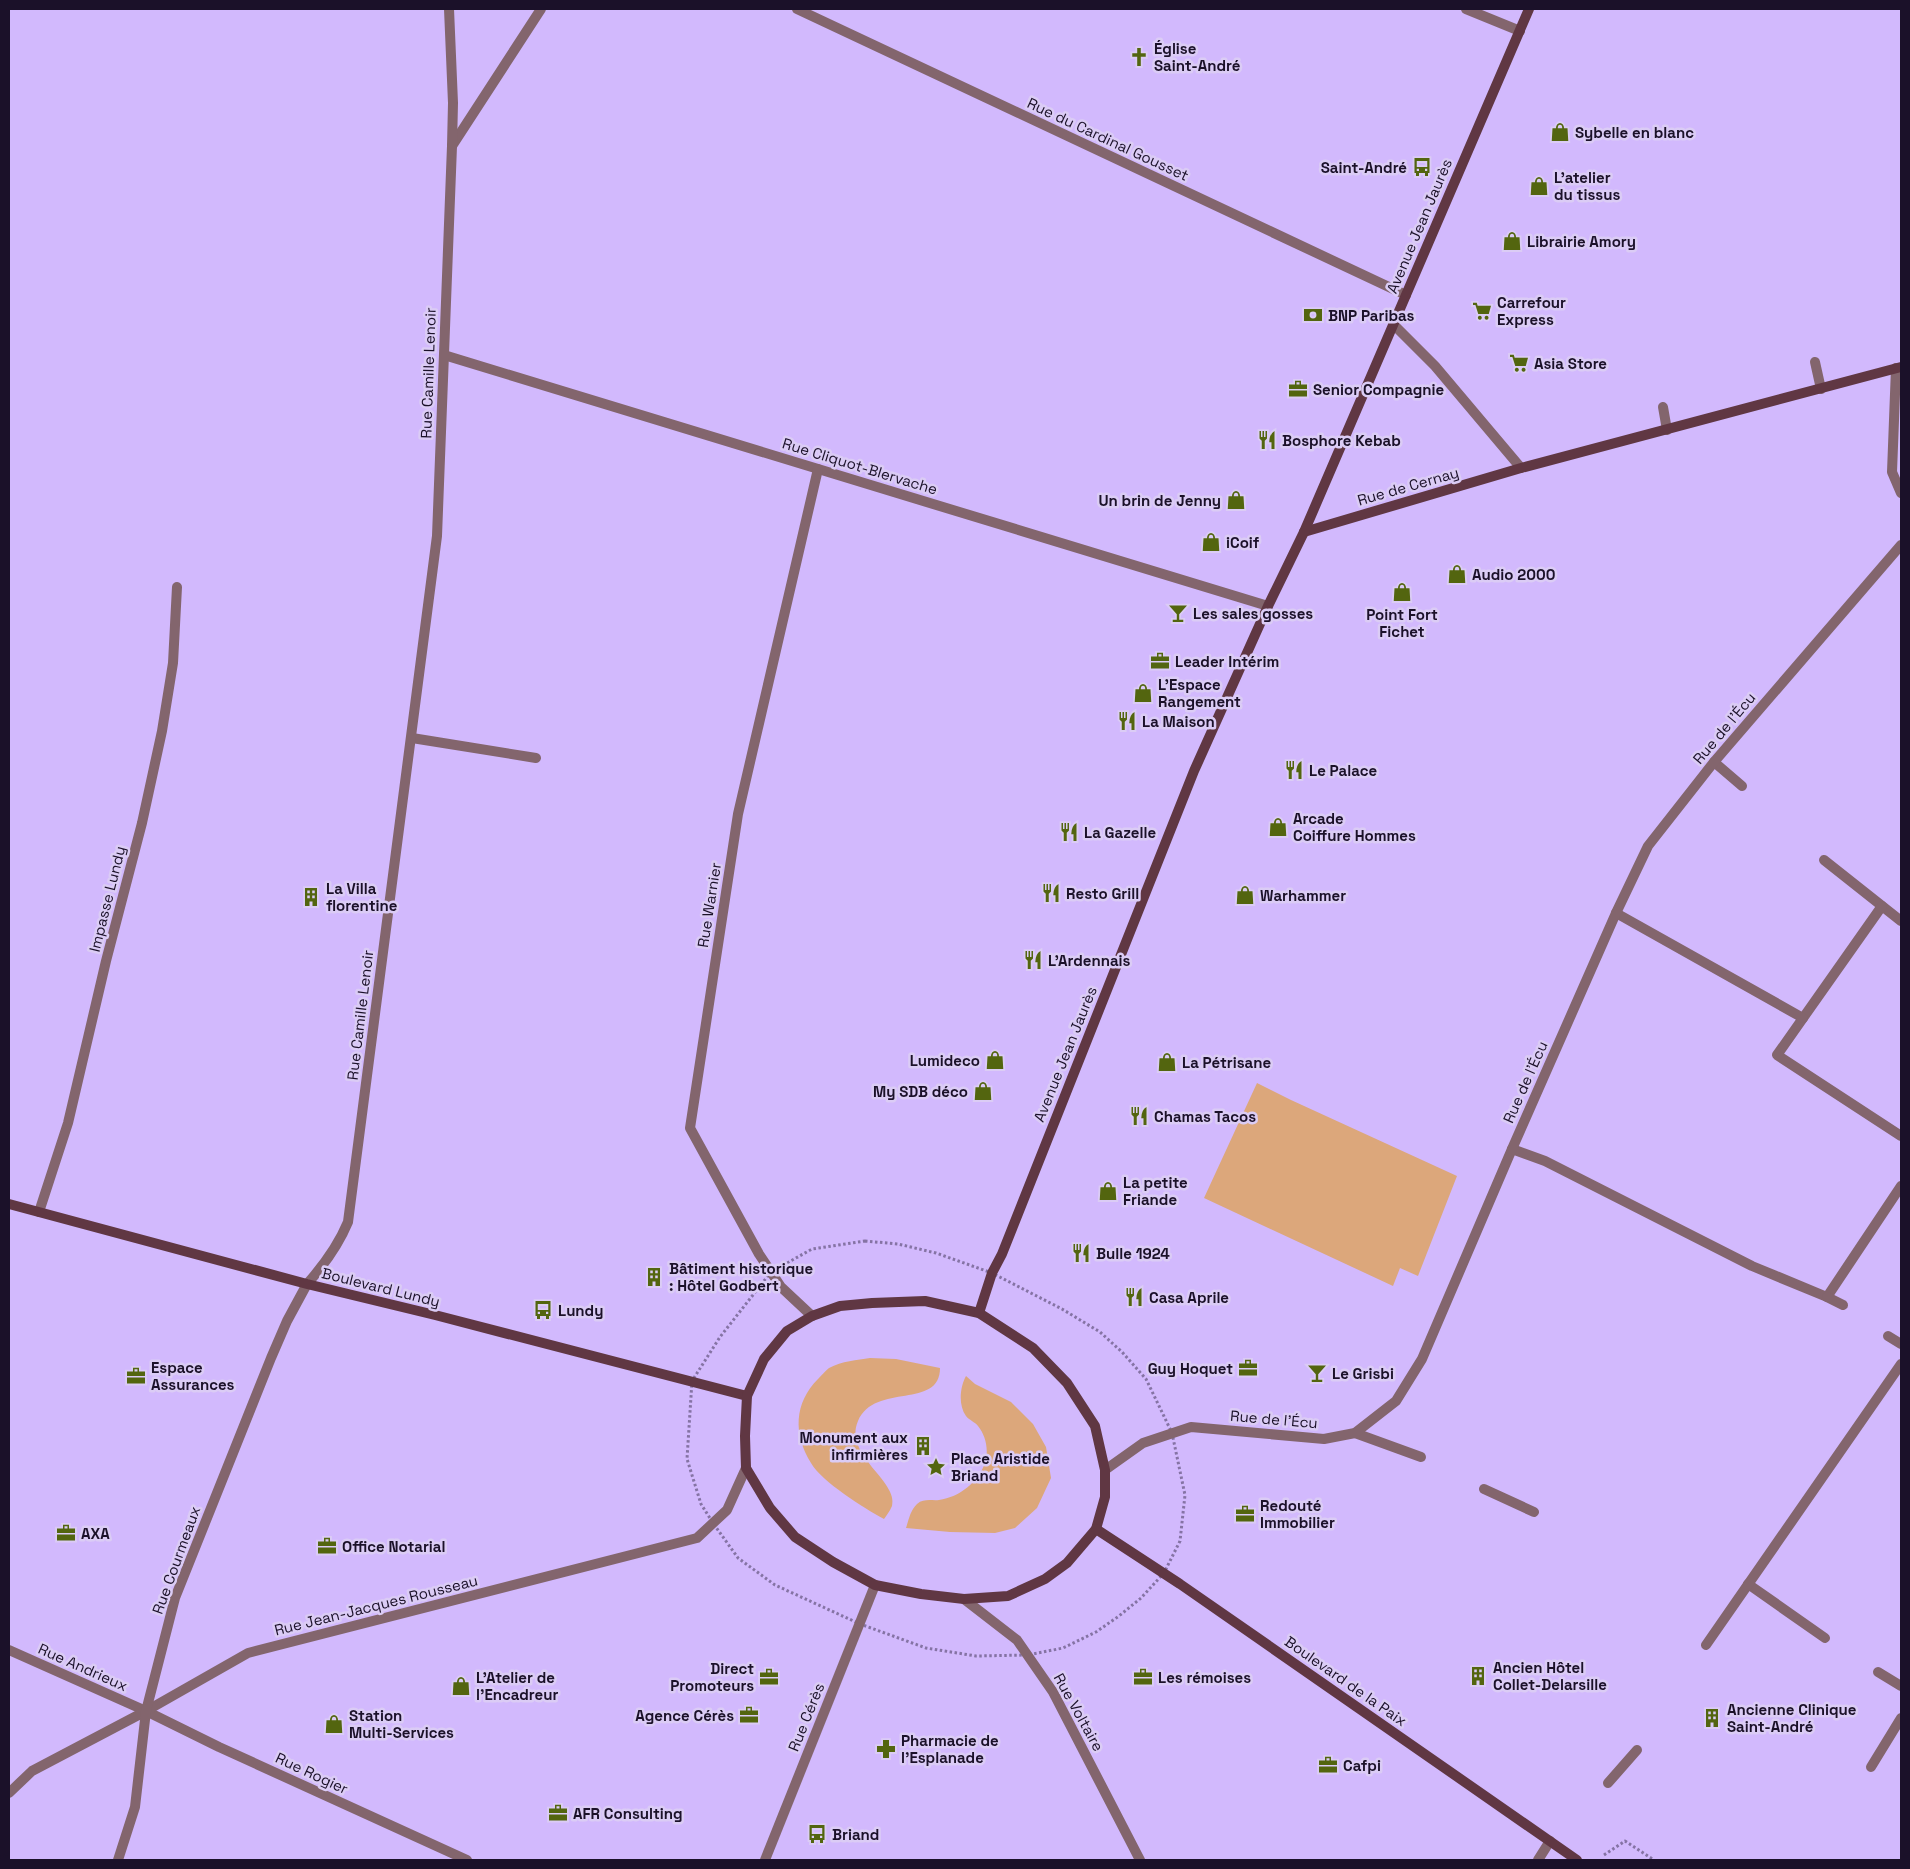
<svg xmlns="http://www.w3.org/2000/svg" width="1910" height="1869" viewBox="0 0 1910 1869" font-family="'Space Grotesk',sans-serif">
<style>
.green{fill:#dca77b}
.lines{fill:none;stroke-linecap:round;stroke-linejoin:round}
.path{stroke:#8573a4;stroke-width:3;stroke-dasharray:2.5 2.5;stroke-linecap:butt}
.service{stroke:#83656d;stroke-width:10}
.minor{stroke:#83656d;stroke-width:10}
.tertiary{stroke:#83656d;stroke-width:10}
.secondary{stroke:#603743;stroke-width:10}
.labels{text-anchor:middle;dominant-baseline:central;stroke-width:5;stroke-linejoin:round;paint-order:stroke}
.poi-label{font-size:15px;font-weight:bold;fill:#1b1129;stroke:#dbccf5;text-anchor:start}
.street-label{font-size:15px;fill:#1b1129;stroke:#dbccf5}
</style>
<rect width="100%" height="100%" fill="#d2b9fd"/>
<!-- green -->
<g class="green">
<polygon points="1257,1083 1291,1100 1457,1176 1418,1276 1400,1268 1393,1286 1204,1198"/>
<path d="M870 1358 896 1359 940 1368C940 1410 875 1382 858 1421 843 1455 899 1481 892 1506 890 1511 886 1516 884 1519 864 1508 822 1482 811 1463 793 1434 794 1403 818 1379 822 1375 825 1371 829 1368 842 1361 857 1360 870 1358Z"/>
<path d="M966 1376 975 1384 1011 1402 1033 1424 1046 1447 1051 1478 1037 1508 1015 1528 995 1533 950 1532 906 1528C909 1519 910 1511 917 1504 924 1498 932 1501 939 1500 960 1497 978 1482 985 1463 989 1450 986 1436 978 1426 975 1422 969 1420 966 1416 958 1405 960 1387 966 1376Z"/>
</g>
<g class="lines">
<!-- path -->
<g class="path">
<polygon points="865,1241 898,1244 936,1253 992,1273 1062,1309 1100,1332 1122,1352 1146,1379 1172,1433 1185,1495 1180,1541 1164,1573 1141,1598 1119,1616 1096,1632 1063,1648 1028,1655 976,1656 926,1648 860,1624 775,1585 738,1558 713,1523 701,1504 687,1459 692,1381 720,1337 771,1272 812,1249"/>
<polyline points="1604,1855 1625,1841 1654,1860"/>
</g>
<!-- service -->
<g class="service">
<polyline points="1466,9 1520,31"/>
<polyline points="1815,362 1821,389"/>
<polyline points="1896,368 1892,472 1901,493"/>
<polyline points="1663,407 1667,430"/>
<polyline points="412,738 536,758"/>
<polyline points="1714,762 1742,786"/>
<polyline points="1824,860 1901,921"/>
<polyline points="1882,906 1777,1055 1901,1136"/>
<polyline points="1616,913 1803,1018"/>
<polyline points="1512,1149 1545,1161 1752,1266 1827,1297 1901,1186"/>
<polyline points="1827,1297 1843,1305"/>
<polyline points="1888,1336 1901,1344"/>
<polyline points="1355,1433 1421,1457"/>
<polyline points="1484,1489 1534,1512"/>
<polyline points="1748,1584 1825,1638"/>
<polyline points="1706,1645 1901,1364"/>
<polyline points="1878,1672 1901,1686"/>
<polyline points="1871,1767 1901,1718"/>
<polyline points="1608,1783 1637,1750"/>
</g>
<!-- minor -->
<g class="minor">
<polyline points="797,9 1406,295"/>
<polyline points="452,146 541,9"/>
<polyline points="1393,324 1435,366 1521,468"/>
<polyline points="444,355 1268,606"/>
<polyline points="39,1212 68,1123 106,961 142,823 162,731 173,663 177,587"/>
<polyline points="812,1316 781,1287 759,1254 690,1128 738,814 818,469"/>
<polyline points="1105,1470 1143,1443 1191,1427 1324,1439 1355,1433 1396,1401 1422,1359 1512,1149 1616,913 1648,846 1714,762 1901,545"/>
<polyline points="964,1599 1017,1640 1053,1692 1140,1860"/>
<polyline points="9,1650 146,1711 219,1747 467,1860"/>
<polyline points="9,1793 32,1771 146,1711 248,1653 697,1538 727,1510 746,1468"/>
<polyline points="118,1860 135,1807 146,1711 175,1598 271,1358 287,1321 307,1284"/>
<polyline points="765,1860 875,1585"/>
<polyline points="1538,1860 1550,1841"/>
</g>
<!-- tertiary -->
<path class="tertiary" d="M307 1284C324 1265 338 1246 348 1222L437 536 452 146 453 103 449 9"/>
<!-- secondary -->
<g class="secondary">
<polyline points="1304,532 1521,468 1901,367"/>
<polyline points="9,1204 307,1284 435,1315 747,1396"/>
<polygon points="925,1301 979,1313 1033,1348 1067,1383 1095,1426 1105,1470 1105,1497 1096,1529 1067,1563 1045,1579 1008,1596 964,1599 921,1594 875,1585 833,1562 795,1537 770,1508 746,1468 745,1436 747,1396 764,1359 787,1331 812,1316 840,1306 872,1303"/>
<polyline points="979,1313 992,1273 1002,1254 1194,771 1268,606 1304,532 1529,9"/>
<polyline points="1096,1529 1180,1584 1577,1860"/>
</g>
</g>
<!-- icons -->
<defs>
<g id="church-bare" transform="scale(1.5)"><path d="M-1.2-6h2.4v3.5h3.3v2.4h-3.3V6h-2.4V-.1h-3.3v-2.4h3.3Z" fill="#53650f" stroke="#dbccf5" stroke-width="2.5" paint-order="stroke"/></g>
<g id="shop-bare" transform="scale(1.5)"><path d="M-5-2.5h2.3a2.7 3.5 0 0 1 5.4 0H5L5.5 6h-11ZM-1.5-2.5h3a1.5 2.3 0 0 0-3 0Z" fill="#53650f" stroke="#dbccf5" stroke-width="2.5" paint-order="stroke"/></g>
<g id="bus-bare" transform="scale(1.5)"><path d="M-5-6H5V4H4V6H2V4H-2V6H-4V4H-5ZM-3.5-4V0h7V-4ZM-3.5 1.2v1.5H-2V1.2ZM2 1.2v1.5H3.5V1.2Z" fill="#53650f" stroke="#dbccf5" stroke-width="2.5" paint-order="stroke"/></g>
<g id="supermarket-bare" transform="scale(1.5)"><path d="M-6-5.5h2.5l.6 2H6L4.5 2H-2.5L-4.4-4H-6ZM-1.5 3.2a1.3 1.3 0 1 0 .1 0ZM3 3.2a1.3 1.3 0 1 0 .1 0Z" fill="#53650f" stroke="#dbccf5" stroke-width="2.5" paint-order="stroke"/></g>
<g id="bank-bare" transform="scale(1.5)"><path d="M-6-4H6V4H-6ZM0-2.3a2.3 2.3 0 1 0 0 4.6a2.3 2.3 0 1 0 0-4.6Z" fill="#53650f" stroke="#dbccf5" stroke-width="2.5" paint-order="stroke"/></g>
<g id="office-bare" transform="scale(1.5)"><path d="M-6-3h4V-5.5h4V-3h4V5H-6ZM-1-4.5V-3h2v-1.5ZM-6 0V1H6V0Z" fill="#53650f" stroke="#dbccf5" stroke-width="2.5" paint-order="stroke"/></g>
<g id="restaurant-bare" transform="scale(1.5)"><path d="M-5-6h1v4h1v-4h1v4h1v-4h1v5L-1.5 .5V6h-2V.5L-5-1ZM5-6V6H3V1.5H1.5Q1.5-4 5-6Z" fill="#53650f" stroke="#dbccf5" stroke-width="2.5" paint-order="stroke"/></g>
<g id="bar-bare" transform="scale(1.5)"><path d="M-6-5H6L.8 .8V4.5H3.5V6h-7V4.5H-.8V.8Z" fill="#53650f" stroke="#dbccf5" stroke-width="2.5" paint-order="stroke"/></g>
<g id="building-bare" transform="scale(1.5)"><path d="M-4-6H4V6H1V3H-1V6H-4ZM-2.5-4.3h1.7v1.8h-1.7ZM.8-4.3h1.7v1.8H.8ZM-2.5-1h1.7V.8h-1.7ZM.8-1h1.7V.8H.8Z" fill="#53650f" stroke="#dbccf5" stroke-width="2.5" paint-order="stroke"/></g>
<g id="sight-bare" transform="scale(1.5)"><path d="M0-6L1.8-2.2L6-1.7L2.9 1.2L3.7 5.4L0 3.3L-3.7 5.4L-2.9 1.2L-6-1.7L-1.8-2.2Z" fill="#53650f" stroke="#dbccf5" stroke-width="2.5" paint-order="stroke"/></g>
<g id="pharmacy-bare" transform="scale(1.5)"><path d="M-2-6h4v4h4v4h-4v4h-4v-4h-4v-4h4Z" fill="#53650f" stroke="#dbccf5" stroke-width="2.5" paint-order="stroke"/></g>
</defs>
<g fill-rule="evenodd">
<use href="#church-bare" x="1139" y="57"/>
<use href="#shop-bare" x="1560" y="132"/>
<use href="#bus-bare" x="1422" y="167"/>
<use href="#shop-bare" x="1539" y="186"/>
<use href="#shop-bare" x="1512" y="241"/>
<use href="#supermarket-bare" x="1482" y="311"/>
<use href="#bank-bare" x="1313" y="315"/>
<use href="#supermarket-bare" x="1519" y="363"/>
<use href="#office-bare" x="1298" y="389"/>
<use href="#restaurant-bare" x="1267" y="440"/>
<use href="#shop-bare" x="1236" y="500"/>
<use href="#shop-bare" x="1211" y="542"/>
<use href="#shop-bare" x="1457" y="574"/>
<use href="#shop-bare" x="1402" y="592"/>
<use href="#bar-bare" x="1178" y="613"/>
<use href="#office-bare" x="1160" y="661"/>
<use href="#shop-bare" x="1143" y="693"/>
<use href="#restaurant-bare" x="1127" y="721"/>
<use href="#restaurant-bare" x="1294" y="770"/>
<use href="#shop-bare" x="1278" y="827"/>
<use href="#restaurant-bare" x="1069" y="832"/>
<use href="#restaurant-bare" x="1051" y="893"/>
<use href="#shop-bare" x="1245" y="895"/>
<use href="#building-bare" x="311" y="897"/>
<use href="#restaurant-bare" x="1033" y="960"/>
<use href="#shop-bare" x="995" y="1060"/>
<use href="#shop-bare" x="1167" y="1062"/>
<use href="#shop-bare" x="983" y="1091"/>
<use href="#restaurant-bare" x="1139" y="1116"/>
<use href="#shop-bare" x="1108" y="1191"/>
<use href="#restaurant-bare" x="1081" y="1253"/>
<use href="#building-bare" x="654" y="1277"/>
<use href="#restaurant-bare" x="1134" y="1297"/>
<use href="#bus-bare" x="543" y="1310"/>
<use href="#office-bare" x="1248" y="1368"/>
<use href="#bar-bare" x="1317" y="1373"/>
<use href="#office-bare" x="136" y="1376"/>
<use href="#building-bare" x="923" y="1446"/>
<use href="#sight-bare" x="936" y="1467"/>
<use href="#office-bare" x="1245" y="1514"/>
<use href="#office-bare" x="66" y="1533"/>
<use href="#office-bare" x="327" y="1546"/>
<use href="#building-bare" x="1478" y="1676"/>
<use href="#office-bare" x="769" y="1677"/>
<use href="#office-bare" x="1143" y="1677"/>
<use href="#shop-bare" x="461" y="1686"/>
<use href="#office-bare" x="749" y="1715"/>
<use href="#building-bare" x="1712" y="1718"/>
<use href="#shop-bare" x="334" y="1724"/>
<use href="#pharmacy-bare" x="886" y="1749"/>
<use href="#office-bare" x="1328" y="1765"/>
<use href="#office-bare" x="558" y="1813"/>
<use href="#bus-bare" x="817" y="1834"/>
</g>
<g class="labels">
<!-- poi labels -->
<g class="poi-label">
<text x="1154" y="48">Église<tspan x="1154" dy="17">Saint-André</tspan></text>
<text x="1575" y="132">Sybelle en blanc</text>
<text x="1407" y="167" text-anchor="end">Saint-André</text>
<text x="1554" y="177">L'atelier<tspan x="1554" dy="17">du tissus</tspan></text>
<text x="1527" y="241">Librairie Amory</text>
<text x="1497" y="302">Carrefour<tspan x="1497" dy="17">Express</tspan></text>
<text x="1328" y="315">BNP Paribas</text>
<text x="1534" y="363">Asia Store</text>
<text x="1313" y="389">Senior Compagnie</text>
<text x="1282" y="440">Bosphore Kebab</text>
<text x="1221" y="500" text-anchor="end">Un brin de Jenny</text>
<text x="1226" y="542">iCoif</text>
<text x="1472" y="574">Audio 2000</text>
<text x="1193" y="613">Les sales gosses</text>
<text x="1402" y="614" text-anchor="middle">Point Fort<tspan x="1402" dy="17">Fichet</tspan></text>
<text x="1175" y="661">Leader Intérim</text>
<text x="1158" y="684">L'Espace<tspan x="1158" dy="17">Rangement</tspan></text>
<text x="1142" y="721">La Maison</text>
<text x="1309" y="770">Le Palace</text>
<text x="1293" y="818">Arcade<tspan x="1293" dy="17">Coiffure Hommes</tspan></text>
<text x="1084" y="832">La Gazelle</text>
<text x="326" y="888">La Villa<tspan x="326" dy="17">florentine</tspan></text>
<text x="1066" y="893">Resto Grill</text>
<text x="1260" y="895">Warhammer</text>
<text x="1048" y="960">L'Ardennais</text>
<text x="980" y="1060" text-anchor="end">Lumideco</text>
<text x="1182" y="1062">La Pétrisane</text>
<text x="968" y="1091" text-anchor="end">My SDB déco</text>
<text x="1154" y="1116">Chamas Tacos</text>
<text x="1123" y="1182">La petite<tspan x="1123" dy="17">Friande</tspan></text>
<text x="1096" y="1253">Bulle 1924</text>
<text x="669" y="1268">Bâtiment historique<tspan x="669" dy="17">: Hôtel Godbert</tspan></text>
<text x="1149" y="1297">Casa Aprile</text>
<text x="558" y="1310">Lundy</text>
<text x="151" y="1367">Espace<tspan x="151" dy="17">Assurances</tspan></text>
<text x="1233" y="1368" text-anchor="end">Guy Hoquet</text>
<text x="1332" y="1373">Le Grisbi</text>
<text x="908" y="1437" text-anchor="end">Monument aux<tspan x="908" dy="17">infirmières</tspan></text>
<text x="951" y="1458">Place Aristide<tspan x="951" dy="17">Briand</tspan></text>
<text x="1260" y="1505">Redouté<tspan x="1260" dy="17">Immobilier</tspan></text>
<text x="81" y="1533">AXA</text>
<text x="342" y="1546">Office Notarial</text>
<text x="1493" y="1667">Ancien Hôtel<tspan x="1493" dy="17">Collet-Delarsille</tspan></text>
<text x="754" y="1668" text-anchor="end">Direct<tspan x="754" dy="17">Promoteurs</tspan></text>
<text x="476" y="1677">L'Atelier de<tspan x="476" dy="17">l'Encadreur</tspan></text>
<text x="1158" y="1677">Les rémoises</text>
<text x="1727" y="1709">Ancienne Clinique<tspan x="1727" dy="17">Saint-André</tspan></text>
<text x="349" y="1715">Station<tspan x="349" dy="17">Multi-Services</tspan></text>
<text x="734" y="1715" text-anchor="end">Agence Cérès</text>
<text x="901" y="1740">Pharmacie de<tspan x="901" dy="17">l’Esplanade</tspan></text>
<text x="1343" y="1765">Cafpi</text>
<text x="573" y="1813">AFR Consulting</text>
<text x="832" y="1834">Briand</text>
</g>
<!-- street labels -->
<g class="street-label">
<text transform="translate(1108 139) rotate(25)">Rue du Cardinal Gousset</text>
<text transform="translate(1419 226) rotate(-67)">Avenue Jean Jaurès</text>
<text transform="translate(428 373) rotate(-88)">Rue Camille Lenoir</text>
<text transform="translate(860 466) rotate(17)">Rue Cliquot-Blervache</text>
<text transform="translate(1408 486) rotate(-16)">Rue de Cernay</text>
<text transform="translate(1724 728) rotate(-50)">Rue de l'Écu</text>
<text transform="translate(107 899) rotate(-76)">Impasse Lundy</text>
<text transform="translate(709 905) rotate(-81)">Rue Warnier</text>
<text transform="translate(360 1015) rotate(-83)">Rue Camille Lenoir</text>
<text transform="translate(1065 1054) rotate(-68)">Avenue Jean Jaurès</text>
<text transform="translate(1525 1082) rotate(-66)">Rue de l'Écu</text>
<text transform="translate(381 1287) rotate(14)">Boulevard Lundy</text>
<text transform="translate(1274 1419) rotate(5)">Rue de l'Écu</text>
<text transform="translate(176 1560) rotate(-70)">Rue Courmeaux</text>
<text transform="translate(376 1605) rotate(-14)">Rue Jean-Jacques Rousseau</text>
<text transform="translate(83 1667) rotate(24)">Rue Andrieux</text>
<text transform="translate(1346 1681) rotate(35)">Boulevard de la Paix</text>
<text transform="translate(1079 1712) rotate(61)">Rue Voltaire</text>
<text transform="translate(806 1717) rotate(-68)">Rue Cérès</text>
<text transform="translate(312 1773) rotate(25)">Rue Rogier</text>
</g>
</g>
<!-- border -->
<rect width="1910" height="1869" fill="none" stroke="#1b1129" stroke-width="20"/>
</svg>
